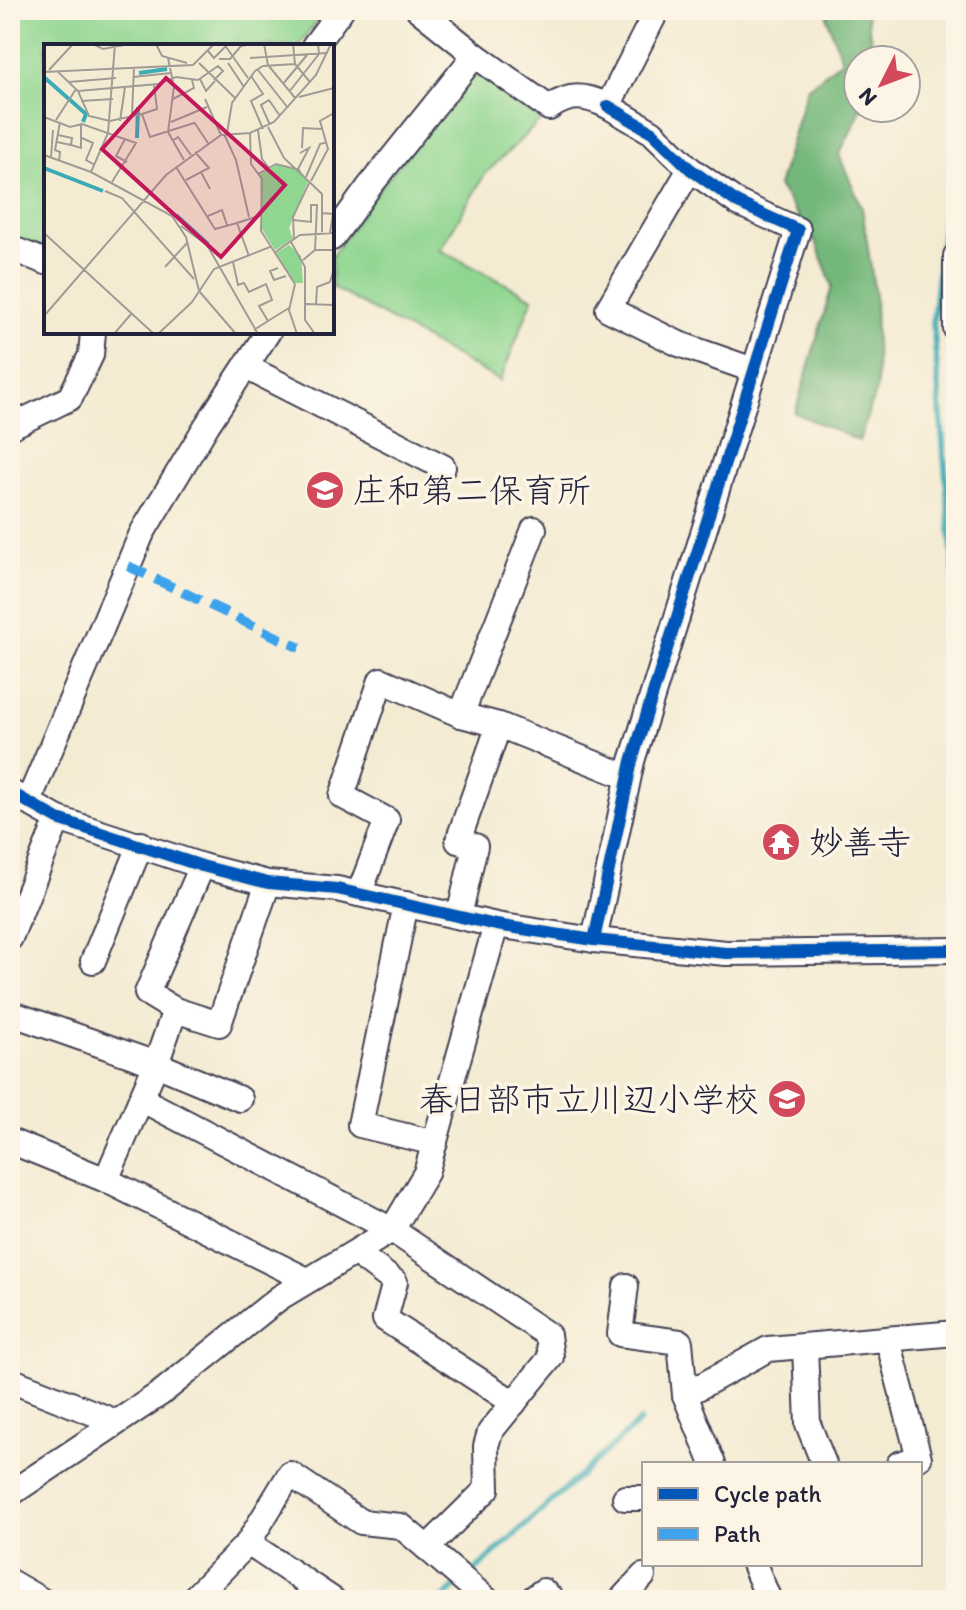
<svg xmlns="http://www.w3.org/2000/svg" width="966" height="1610" viewBox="0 0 966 1610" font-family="Itim,'Klee One',sans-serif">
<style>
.green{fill:#8fd690;stroke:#587c66;stroke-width:2}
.forest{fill:#73b77a;stroke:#4a6c5a;stroke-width:2}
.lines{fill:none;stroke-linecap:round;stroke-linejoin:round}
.stream{stroke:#3bacb5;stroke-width:6}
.minor-casing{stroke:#424052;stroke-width:28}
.minor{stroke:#fff;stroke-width:24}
.quiet{stroke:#3ea2ec;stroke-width:10;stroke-dasharray:20 10;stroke-linecap:butt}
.cycleway-casing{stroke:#fcf5e5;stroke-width:17}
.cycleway{stroke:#0057b8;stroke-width:12}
.labels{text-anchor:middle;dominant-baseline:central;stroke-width:7;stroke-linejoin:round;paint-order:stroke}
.poi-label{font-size:34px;fill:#22223b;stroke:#fcf5e5;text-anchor:start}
.inset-river{fill:none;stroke:#3bacb5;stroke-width:4}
.inset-road{fill:none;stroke:#a09b96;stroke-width:2}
.view{fill:#c2185b;fill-opacity:0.15;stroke:#c2185b;stroke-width:4}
.inset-edge{fill:none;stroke:#22223b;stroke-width:4}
</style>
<rect width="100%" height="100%" fill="#fcf5e5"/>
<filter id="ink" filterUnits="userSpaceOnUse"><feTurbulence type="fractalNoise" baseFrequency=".0125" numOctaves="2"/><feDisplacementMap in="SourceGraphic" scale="16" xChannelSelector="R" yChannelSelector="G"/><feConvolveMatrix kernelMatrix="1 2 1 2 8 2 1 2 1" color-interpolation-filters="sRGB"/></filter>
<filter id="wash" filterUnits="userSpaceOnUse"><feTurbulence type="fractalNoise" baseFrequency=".006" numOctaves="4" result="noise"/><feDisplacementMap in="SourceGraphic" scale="32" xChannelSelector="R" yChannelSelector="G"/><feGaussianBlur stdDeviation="1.8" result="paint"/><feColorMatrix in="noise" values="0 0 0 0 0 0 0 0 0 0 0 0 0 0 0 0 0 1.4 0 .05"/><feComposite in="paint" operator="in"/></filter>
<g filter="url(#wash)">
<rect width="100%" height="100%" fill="#f4ebd3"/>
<!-- green -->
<g class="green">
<polygon points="10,10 325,10 298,46 46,46 46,249 10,236"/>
<polygon points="477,71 543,118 485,174 440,250 533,298 500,381 332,287 332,256 378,190"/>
</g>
<!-- forest -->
<polygon class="forest" points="829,10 866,10 874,60 858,60 858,108 862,108 839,155 862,208 875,295 877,387 859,441 795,413 832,286 817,245 778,186 807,88 842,60 827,18"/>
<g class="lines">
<!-- stream -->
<g class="stream">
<polyline points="956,170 945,208 933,321 956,601"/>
<polyline points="468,1577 640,1421"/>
<polyline points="441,1600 459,1584"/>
</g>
</g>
</g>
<g filter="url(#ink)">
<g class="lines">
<!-- minor casing -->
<g class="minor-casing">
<g id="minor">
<path d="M419 10 475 55 549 108C570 93 585 95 608 106L657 10"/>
<polyline points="314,46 341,10"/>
<polyline points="690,169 608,309 679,344 753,370"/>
<polyline points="332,238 369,187 475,55"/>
<polyline points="10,248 46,262"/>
<polyline points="956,256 956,329"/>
<polyline points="246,367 443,467"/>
<polyline points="10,427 70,398 91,355 93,332"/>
<polyline points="534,529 461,715 499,725 628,777"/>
<polyline points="10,792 58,819 202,866 268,883 337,889 496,925 594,940 726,953 956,950"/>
<polyline points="29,800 142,533 207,425 268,332"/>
<polyline points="359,894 387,820 342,796 381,680 461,715"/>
<polyline points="406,904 360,1125 435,1143"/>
<polyline points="459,916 475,846 458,841 499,725"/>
<polyline points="10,938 58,819"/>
<polyline points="594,940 632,761 798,230 738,203 690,169 652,132 608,106"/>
<polyline points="93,961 141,844"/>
<polyline points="175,1010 219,1024 268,883"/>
<polyline points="10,1013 156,1064 240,1099"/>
<polyline points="141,1099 392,1230 548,1335 551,1357 490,1432 486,1446 487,1489 427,1548 487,1600"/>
<polyline points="10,1141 106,1180 307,1280"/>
<polyline points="106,1180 156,1064 175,1010 147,993 202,866"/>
<polyline points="356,1253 395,1282 385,1319 514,1403"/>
<polyline points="626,1286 620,1334 680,1342 685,1395"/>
<polyline points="888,1340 919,1458 899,1464"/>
<polyline points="805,1346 808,1424 824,1464"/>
<polyline points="10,1380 116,1422"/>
<polyline points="713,1464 685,1395 768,1349 956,1333"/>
<polyline points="10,1494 161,1393 279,1298 392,1230 426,1173 496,925"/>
<polyline points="625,1498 644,1498"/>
<polyline points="248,1543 333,1600"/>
<polyline points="754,1564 769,1600"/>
<polyline points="10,1582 41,1600"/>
<polyline points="192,1600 248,1543 290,1474 361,1522 401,1526 427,1548"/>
<polyline points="531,1600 543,1591 553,1600"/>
<polyline points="621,1600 643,1576"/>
</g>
</g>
<!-- minor -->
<use href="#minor" class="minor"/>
<!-- quiet -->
<polyline class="quiet" points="128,566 300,648"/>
<!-- cycleway casing -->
<g class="cycleway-casing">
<g id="cycleway">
<polyline points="10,792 58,819 202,866 268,883 337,889 496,925 594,940 726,953 956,950"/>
<polyline points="594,940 632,761 798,230 738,203 690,169 652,132 608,106"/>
</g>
</g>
<!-- cycleway -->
<use href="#cycleway" class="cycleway"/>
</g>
</g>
<!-- icons -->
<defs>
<g id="school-disc" transform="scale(2)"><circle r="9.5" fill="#d1495b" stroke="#fcf5e5"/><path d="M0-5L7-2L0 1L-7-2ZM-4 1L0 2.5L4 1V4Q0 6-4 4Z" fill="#fff"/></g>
<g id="temple-disc" transform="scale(2)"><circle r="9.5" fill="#d1495b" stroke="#fcf5e5"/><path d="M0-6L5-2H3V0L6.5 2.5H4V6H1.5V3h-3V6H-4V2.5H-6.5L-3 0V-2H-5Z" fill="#fff"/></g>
</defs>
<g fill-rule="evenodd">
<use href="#school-disc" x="325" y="490"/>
<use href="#temple-disc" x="781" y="842"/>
<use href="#school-disc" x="787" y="1099"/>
</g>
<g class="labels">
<!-- poi labels -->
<g class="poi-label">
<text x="353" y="490">庄和第二保育所</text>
<text x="809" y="842">妙善寺</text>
<text x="759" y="1099" text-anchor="end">春日部市立川辺小学校</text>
</g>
</g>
<!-- overview -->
<g transform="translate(44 44)">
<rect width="290" height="290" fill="#f4ebd3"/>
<path d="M234 120 256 126 264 137 245 184 249 195 231 206 218 185 216 130ZM245 201 257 212 259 239H251L232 209Z" fill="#8fd690"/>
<path class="inset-river" d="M95 29 123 25M1 34 42 70 39 78M93 94 94 63M0 124 59 147M132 171 164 200"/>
<path class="inset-road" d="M49 0 59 5 85 0M112 0 118 12 143 19M180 0 204 34M220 0 224 21 252 55M249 0 251 20 266 38M164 7 170 14 182 2M124 14 130 43 124 88 140 116M206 14 282 9M175 15H186L197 2 209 0M155 19 191 54M184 19 200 43M5 26 29 0M214 26 244 64M13 27 34 47 45 72 66 77 98 70 106 93 150 79M0 28 149 21 170 0M207 32 219 50 207 57 219 85M89 33 127 29M156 35 162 47 171 37M25 38 72 34M239 40 263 11M34 47 114 40 132 33 154 36 174 22 179 27 170 36M245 48 275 10 274 0M255 53 290 44M129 55 150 44 148 36M161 55 177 91M37 57 69 55M98 70 113 65 110 41M88 71 90 23M0 73 26 83 38 80 92 99 68 138M12 76 32 45M76 77 81 43M127 78 163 63M150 78 164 99M226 81 217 61 225 56 236 72M224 83 240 114 278 150V188M214 86 218 115 225 124M183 89 188 59 211 27 219 22 251 20M206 89 207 120 218 135 217 187 251 240M180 90 192 116 205 173M38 94 49 99 42 116 51 121M81 95 72 112 83 118M128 97 134 93 147 111M13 98 27 101 28 94 14 91M27 101 37 104V80M258 104 259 84 278 85M151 108 165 124 157 128M0 111 47 128 128 172 142 193 155 247 192 290M7 114 9 86M15 117 16 108 11 106 16 78M132 123 171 185 193 179M254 125 265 104 256 109M47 128 64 89 71 0M214 130 232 120 256 126M262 133 276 100 283 98M142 136 157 128 166 145M267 137 284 105 276 77 290 69M61 147 78 154 150 235M278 169 289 170 286 189M164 172 178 166 183 181M249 176 267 178V161H273L271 206M137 182 163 201 214 290M0 189 110 290M250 196 249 173 266 137M247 198 261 223V276L271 290M230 209 256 191 290 189M205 212 193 179 218 171M259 216 271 206H290M189 218 194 241 200 239 205 248 222 240 228 256 215 262 224 277 210 286M121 223 143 199M234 224 226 227 230 236 242 232M251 240 245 266 253 290M262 260 290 261M272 260 273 243 286 238 290 225M0 272 122 131 177 91 206 89 230 78 272 31 287 0M224 277 245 264M70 290 88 269M114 290 148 258 170 225 226 203"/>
<path class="view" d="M122 34 241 141 177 213 58 105Z"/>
<rect width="290" height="290" class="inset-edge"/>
</g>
<!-- margin -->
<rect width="966" height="1610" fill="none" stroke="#fcf5e5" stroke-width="40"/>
<!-- legend -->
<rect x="642" y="1462" width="280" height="104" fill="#fcf5e5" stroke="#a5a1a1" stroke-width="2"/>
<rect x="658" y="1488" width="40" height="12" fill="#0057b8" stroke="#a5a1a1" stroke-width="2"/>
<text x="714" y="1502" font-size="24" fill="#22223b">Cycle path</text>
<rect x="658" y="1528" width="40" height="12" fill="#3ea2ec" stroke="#a5a1a1" stroke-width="2"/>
<text x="714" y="1542" font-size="24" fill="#22223b">Path</text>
<!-- north arrow -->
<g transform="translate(882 84) rotate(228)"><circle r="38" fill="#fcf5e5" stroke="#a5a1a1" stroke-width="2"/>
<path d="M0-6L14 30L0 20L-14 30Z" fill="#d1495b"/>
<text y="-12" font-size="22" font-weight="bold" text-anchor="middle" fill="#22223b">N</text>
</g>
</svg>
